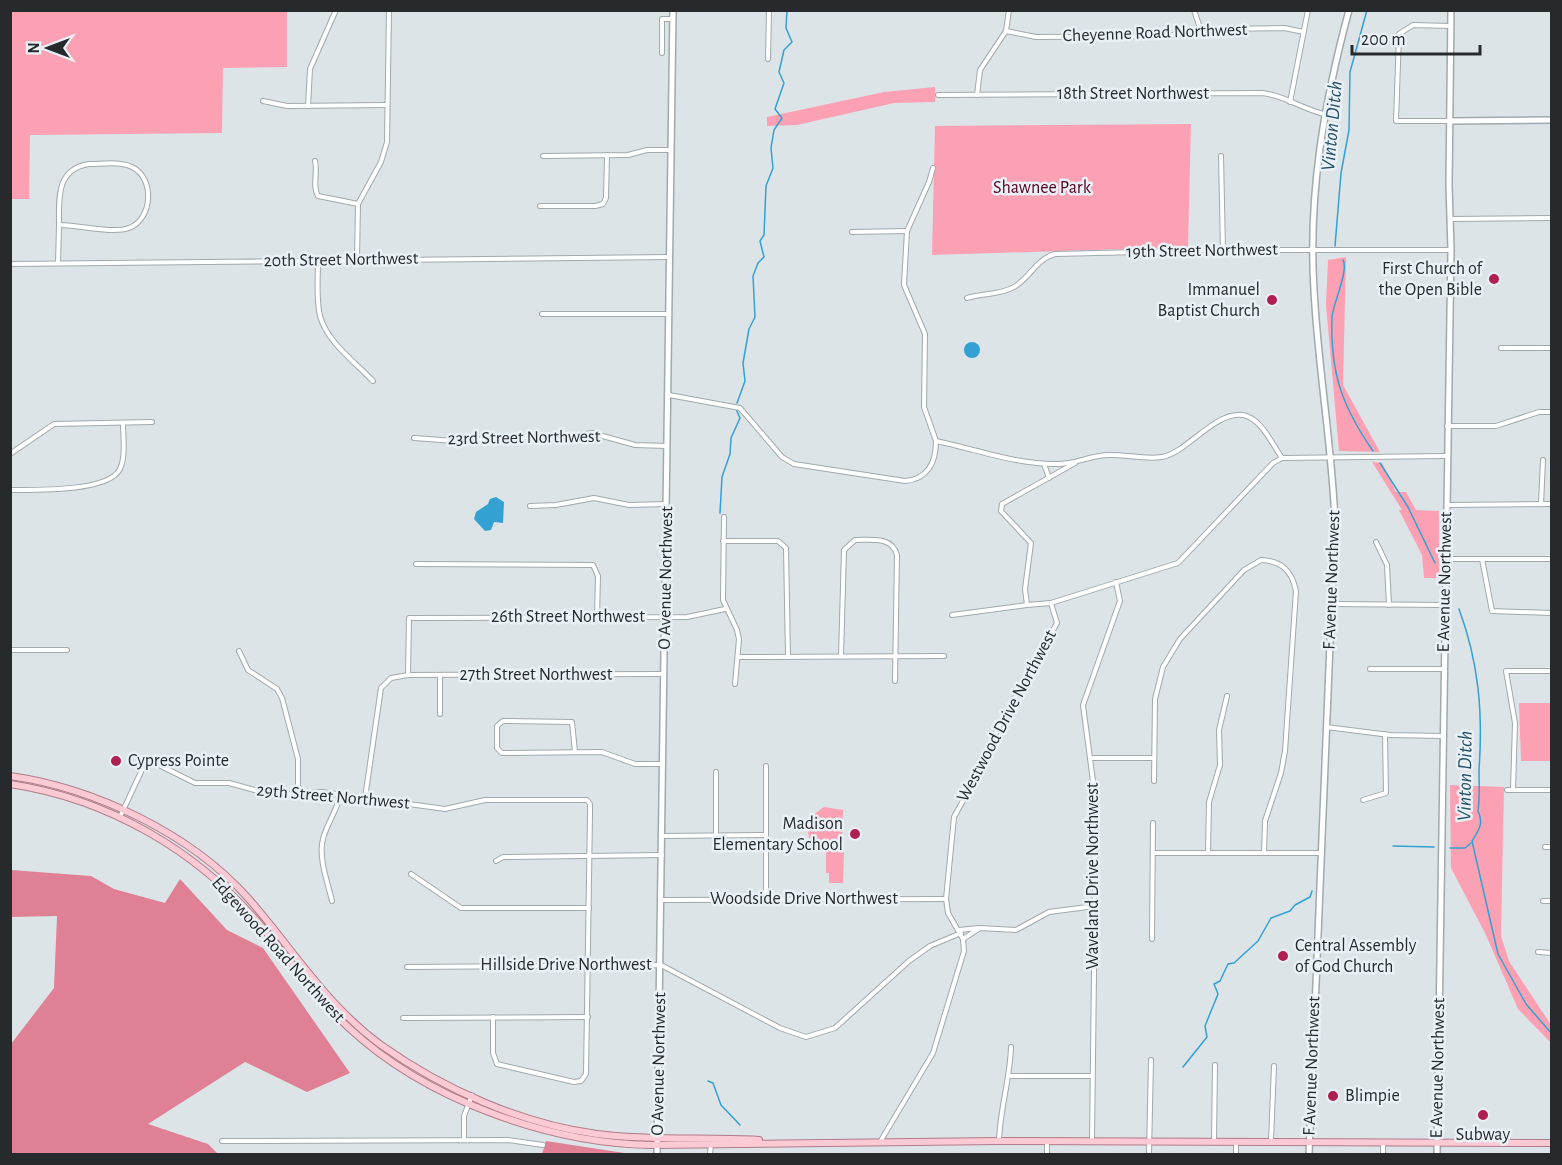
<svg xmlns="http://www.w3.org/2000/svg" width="1562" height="1165" viewBox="0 0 1562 1165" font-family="'Alegreya Sans',sans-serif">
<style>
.green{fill:#fca1b4}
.forest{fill:#df8095}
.water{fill:#33a1d1}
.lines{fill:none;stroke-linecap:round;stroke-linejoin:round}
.stream{stroke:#33a1d1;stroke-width:1.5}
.street-casing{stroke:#a1a9ad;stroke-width:6}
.secondary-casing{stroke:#a1a9ad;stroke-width:8}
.primary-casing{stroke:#b07b86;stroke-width:8}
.street{stroke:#fff;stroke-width:4}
.secondary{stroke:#fff;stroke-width:5}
.primary{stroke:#fbcad4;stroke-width:6}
.poi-dot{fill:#b01f52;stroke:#e9f1f6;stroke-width:2}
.labels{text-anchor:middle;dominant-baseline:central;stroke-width:5;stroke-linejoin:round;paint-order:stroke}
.street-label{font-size:18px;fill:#272a2c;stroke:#e9f1f6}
.park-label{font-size:18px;fill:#570022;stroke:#e9f1f6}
.poi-label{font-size:18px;fill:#272a2c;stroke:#e9f1f6;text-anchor:end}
.water-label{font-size:20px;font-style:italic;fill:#244f64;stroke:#e9f1f6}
</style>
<rect width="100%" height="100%" fill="#dce4e8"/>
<!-- green -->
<g class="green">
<polygon points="10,11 287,11 287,67 223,68 222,133 30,135 29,199 11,199"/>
<polygon points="935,87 935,102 894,103 797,125 767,126 767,117 884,92"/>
<polygon points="1191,124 1188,247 932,255 935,126"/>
<polygon points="1346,257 1343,385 1380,452 1339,451 1326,305 1328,260"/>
<polygon points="1372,462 1382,463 1396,492 1406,492 1416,510 1439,511 1439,578 1424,578 1422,555 1399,510 1402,510"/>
<polygon points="1519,703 1551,703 1551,761 1521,761"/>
<polygon points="1450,785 1504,787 1501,936 1509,961 1551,1025 1551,1043 1518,1009 1485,933 1451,868"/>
<path d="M824 807 843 810 842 842 840 844 811 843C804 826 810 816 824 807Z"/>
<polygon points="826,851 844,852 843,883 829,883 829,873 826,873"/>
</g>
<!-- forest -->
<g class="forest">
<polygon points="11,870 91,876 114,889 165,903 180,879 227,930 263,948 350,1073 307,1092 245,1062 148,1124 208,1144 218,1154 11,1154 11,1044 54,988 57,916 11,917"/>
<polygon points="546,1141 631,1154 542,1154"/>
</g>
<!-- water -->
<g class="water">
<circle cx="972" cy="350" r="8"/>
<polygon points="496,497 504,502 503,523 494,522 491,530 485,531 474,519 476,512 488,504 490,499"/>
</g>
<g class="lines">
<!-- stream -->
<g class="stream">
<polyline points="1335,246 1341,173 1349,130 1350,72 1367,10"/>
<path d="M1343 260C1349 270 1333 304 1332 317 1330 373 1342 406 1373 451"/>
<polyline points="737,403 745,381 743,363 749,329 755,317 753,276 758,263 764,257 760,241 764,235 766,186 773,168 771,148 774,130 782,118 775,109 784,83 779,72 784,50 792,42 786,28 787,10"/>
<polyline points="1380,463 1408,507 1435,563"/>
<polyline points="720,513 722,477 730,454 731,438 740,418 736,409"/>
<path d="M1459 609C1479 663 1483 713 1479 770 1479 784 1480 797 1478 811 1484 823 1479 830 1472 841L1498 954 1526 1004 1552 1034"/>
<polyline points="1393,846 1434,847"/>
<polyline points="1450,848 1465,848 1471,843"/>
<polyline points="1183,1067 1207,1037 1205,1026 1218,994 1214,984 1220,981 1228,964 1234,963 1258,941 1271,918 1290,911 1295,905 1310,897 1312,891"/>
<polyline points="708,1081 713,1083 721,1105 740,1125"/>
</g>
<!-- street casing -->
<g class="street-casing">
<g id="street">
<polyline points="1194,10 1201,31"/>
<polyline points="1006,31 1036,37 1164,36 1220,29 1284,28 1304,32"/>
<polyline points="662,53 662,19 673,19"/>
<polyline points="768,59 769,10"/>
<path d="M938 95 1262 93C1284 95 1302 109 1324 114"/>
<polyline points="977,95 980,70 1006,31 1009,10"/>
<polyline points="263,101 287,106 387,105"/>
<polyline points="1290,102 1308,10"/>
<polyline points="308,106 310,69 336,10"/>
<polyline points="1450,121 1396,121 1399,34 1413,25 1450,26"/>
<polyline points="543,156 628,155 647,150 671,150"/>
<polyline points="1221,156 1223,250"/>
<path d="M315 161C318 173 312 186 318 196L358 204"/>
<path d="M89 164C102 164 120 161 132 167 155 178 153 219 129 228 112 234 78 225 59 225 59 198 56 169 89 164Z"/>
<path d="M933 168 929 182 907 231 904 285 925 334 924 407 936 441C975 449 1018 465 1058 464 1075 464 1089 456 1107 455 1124 454 1145 460 1162 457 1188 452 1215 411 1243 415 1261 418 1272 444 1282 458"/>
<polyline points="540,206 595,206 603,204 606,198 607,155"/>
<polyline points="1451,219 1552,218"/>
<polyline points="852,232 907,231"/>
<polyline points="357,259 358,204 381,162 387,142 389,10"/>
<path d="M318 260C318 278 316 299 320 316 327 342 355 362 373 381"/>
<polyline points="58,263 59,225"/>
<polyline points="10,264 670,257"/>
<path d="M967 298C983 293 1000 295 1014 287 1030 278 1036 259 1055 254L1223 250H1451"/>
<polyline points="542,314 669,314"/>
<polyline points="1501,348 1552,348"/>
<path d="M669 395 740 408 782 457 794 464 905 481C928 479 936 462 936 441"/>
<polyline points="1447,426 1496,426 1539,412 1552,412"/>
<polyline points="414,438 455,441 522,437 546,440 592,433 635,445 667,446"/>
<polyline points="10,454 54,424 152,422"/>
<polyline points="1075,463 1002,504 1001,511 1031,543 1025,589 1027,605 1051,603 1178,563 1273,463 1282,458 1446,456"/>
<polyline points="1044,464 1049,478"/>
<path d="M10 490C35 490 109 492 120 469 126 456 123 437 123 423"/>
<polyline points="1541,504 1543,460"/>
<polyline points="1447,505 1552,504"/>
<polyline points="530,506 556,505 594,498 629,505 666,504"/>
<polyline points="724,517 723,600 737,630 739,639 735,684"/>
<polyline points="723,541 778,541 786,548 788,657"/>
<polyline points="1376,542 1387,565 1389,605"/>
<polyline points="1445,559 1552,559"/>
<polyline points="1482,559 1492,611 1552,613"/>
<polyline points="416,564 593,565 598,576 597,617"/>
<polyline points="1332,604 1444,605"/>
<polyline points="952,615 1027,605"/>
<polyline points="10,650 67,650"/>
<polyline points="239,651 248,670 277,689 282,698 298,759 298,794"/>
<path d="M841 656 844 550 855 540C871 540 892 536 897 555L895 681"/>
<polyline points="739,657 944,656"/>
<polyline points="1370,669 1443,669"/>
<polyline points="408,675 664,674"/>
<polyline points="440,714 440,675"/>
<polyline points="1326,727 1390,735 1442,736"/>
<polyline points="575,752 572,722 503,721 497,726 497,748 502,753 602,752 635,764 663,764"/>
<polyline points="1090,758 1154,758"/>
<path d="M1154 781 1155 699 1163 667 1180 639 1244 570 1261 560C1282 561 1292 571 1296 591L1285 751 1281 773 1265 821 1264 853"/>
<polyline points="1507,790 1552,790"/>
<polyline points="1513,790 1515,723 1506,671 1552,671"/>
<polyline points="365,798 381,688 391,678 408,675 409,618 687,617 725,609"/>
<polyline points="1363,800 1386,793 1385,734"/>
<polyline points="120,817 147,759 195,783 229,783 273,795 322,792 445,809 485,800 587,800 590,804 590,814 586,1074 581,1081 574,1082 497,1064 493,1053 493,1017"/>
<polyline points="716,835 716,772"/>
<polyline points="663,836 766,835"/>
<polyline points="1545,847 1552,847"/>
<polyline points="1153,853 1320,853"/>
<polyline points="1208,853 1209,802 1220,765 1219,730 1227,696"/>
<polyline points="496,861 503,857 662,855"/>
<polyline points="411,874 461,908 589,908"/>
<polyline points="766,899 766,766"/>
<polyline points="662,900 946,899"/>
<path d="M332 901C328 883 318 858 323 839 327 823 337 811 340 795"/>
<polyline points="1543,901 1552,901"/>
<polyline points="959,930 979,928"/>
<polyline points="963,939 980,928 1016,930 1049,912 1095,906"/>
<polyline points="1152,939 1153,823"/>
<polyline points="1538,952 1552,953"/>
<polyline points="407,967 661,965 780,1028 806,1037 835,1028 909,961 930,946 961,933"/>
<polyline points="403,1018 588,1017"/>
<polyline points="1009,1076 1092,1076"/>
<polyline points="464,1140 464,1116 472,1095"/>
<polyline points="222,1141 508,1140 543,1145"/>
<path d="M999 1141C1000 1108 1010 1080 1011 1047"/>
<polyline points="1092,1141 1096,804 1083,705 1120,601 1116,582"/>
<polyline points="1271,1141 1274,1066"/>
<polyline points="880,1142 933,1053 964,951 963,939 948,913 946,899 954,817 979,772 998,728 1057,623 1051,603"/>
<polyline points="1214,1142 1215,1065"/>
<polyline points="710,1154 711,1144"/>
<polyline points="1047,1154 1047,1141"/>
<polyline points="1149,1154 1151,1060"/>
<polyline points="1236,1154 1236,1142"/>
<polyline points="1383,1154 1383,1143"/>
</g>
</g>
<!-- secondary casing -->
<g class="secondary-casing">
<g id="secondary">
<polyline points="1450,121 1552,120"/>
<polyline points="657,1154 673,10"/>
<path d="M1309 1154 1335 522C1332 445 1318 368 1314 290 1308 194 1324 103 1349 10"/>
<polyline points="1437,1154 1451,250 1449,185 1451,10"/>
</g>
</g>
<!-- primary casing -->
<g class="primary-casing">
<g id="primary">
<path d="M10 776C95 788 191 834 248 898 292 948 326 1005 381 1045 443 1089 521 1124 597 1134 651 1141 705 1137 759 1140"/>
<path d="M10 784C109 799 198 851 262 927 290 961 315 996 348 1027 425 1099 547 1143 651 1145L999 1141 1552 1143"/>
</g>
</g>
<!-- street -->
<use href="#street" class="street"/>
<!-- secondary -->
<use href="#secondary" class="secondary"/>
<!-- primary -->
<use href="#primary" class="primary"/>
</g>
<!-- markers -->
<g class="poi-dot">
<circle cx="1494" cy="279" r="6"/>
<circle cx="1272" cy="300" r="6"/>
<circle cx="116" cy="761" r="6"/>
<circle cx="855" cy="834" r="6"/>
<circle cx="1283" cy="956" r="6"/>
<circle cx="1333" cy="1096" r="6"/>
<circle cx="1483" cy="1115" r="6"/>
</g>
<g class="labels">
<!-- street labels -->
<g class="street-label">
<text transform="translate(1155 33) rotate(-2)">Cheyenne Road Northwest</text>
<text x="1133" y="94">18th Street Northwest</text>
<text transform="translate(1202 251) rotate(-1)">19th Street Northwest</text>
<text transform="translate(341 260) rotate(-1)">20th Street Northwest</text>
<text transform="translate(524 438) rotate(-1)">23rd Street Northwest</text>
<text transform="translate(666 578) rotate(-89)">O Avenue Northwest</text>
<text transform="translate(1332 580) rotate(-88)">F Avenue Northwest</text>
<text transform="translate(1445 582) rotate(-89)">E Avenue Northwest</text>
<text x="568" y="617">26th Street Northwest</text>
<text x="536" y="675">27th Street Northwest</text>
<text transform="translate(1007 716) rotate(-62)">Westwood Drive Northwest</text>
<text transform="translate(333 797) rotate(5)">29th Street Northwest</text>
<text transform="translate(1093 876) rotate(-90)">Waveland Drive Northwest</text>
<text x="804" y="899">Woodside Drive Northwest</text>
<text transform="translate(278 950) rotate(48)">Edgewood Road Northwest</text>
<text x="566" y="965">Hillside Drive Northwest</text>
<text transform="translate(659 1064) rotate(-89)">O Avenue Northwest</text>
<text transform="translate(1312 1066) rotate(-88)">F Avenue Northwest</text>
<text transform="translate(1438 1068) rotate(-89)">E Avenue Northwest</text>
</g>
<!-- park labels -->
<g class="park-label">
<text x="1042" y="188">Shawnee Park</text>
</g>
<!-- poi labels -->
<g class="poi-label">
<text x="1482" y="269">First Church of<tspan x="1482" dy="21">the Open Bible</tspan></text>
<text x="1260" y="290">Immanuel<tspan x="1260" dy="21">Baptist Church</tspan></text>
<text x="128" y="761" text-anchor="start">Cypress Pointe</text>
<text x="843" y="824">Madison<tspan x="843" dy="21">Elementary School</tspan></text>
<text x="1295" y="946" text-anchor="start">Central Assembly<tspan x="1295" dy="21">of God Church</tspan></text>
<text x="1345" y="1096" text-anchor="start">Blimpie</text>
<text x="1483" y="1135" text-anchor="middle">Subway</text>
</g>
<!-- water labels -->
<g class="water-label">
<text transform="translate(1332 126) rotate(-85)">Vinton Ditch</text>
<text transform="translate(1465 776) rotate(-89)">Vinton Ditch</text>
</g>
</g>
<!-- border -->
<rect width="1562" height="1165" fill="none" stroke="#272a2c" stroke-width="24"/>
<!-- north arrow -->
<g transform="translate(48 48) rotate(270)" stroke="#e9f1f6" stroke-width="4.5" paint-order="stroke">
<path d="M0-4.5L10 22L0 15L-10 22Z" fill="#272a2c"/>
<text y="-9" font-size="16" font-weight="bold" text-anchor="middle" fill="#272a2c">N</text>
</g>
<!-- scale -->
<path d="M1352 45v9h128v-9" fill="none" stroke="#272a2c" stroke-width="3"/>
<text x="1361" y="45" font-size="18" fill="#272a2c" stroke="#e9f1f6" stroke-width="4.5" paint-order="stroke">200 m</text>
</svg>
